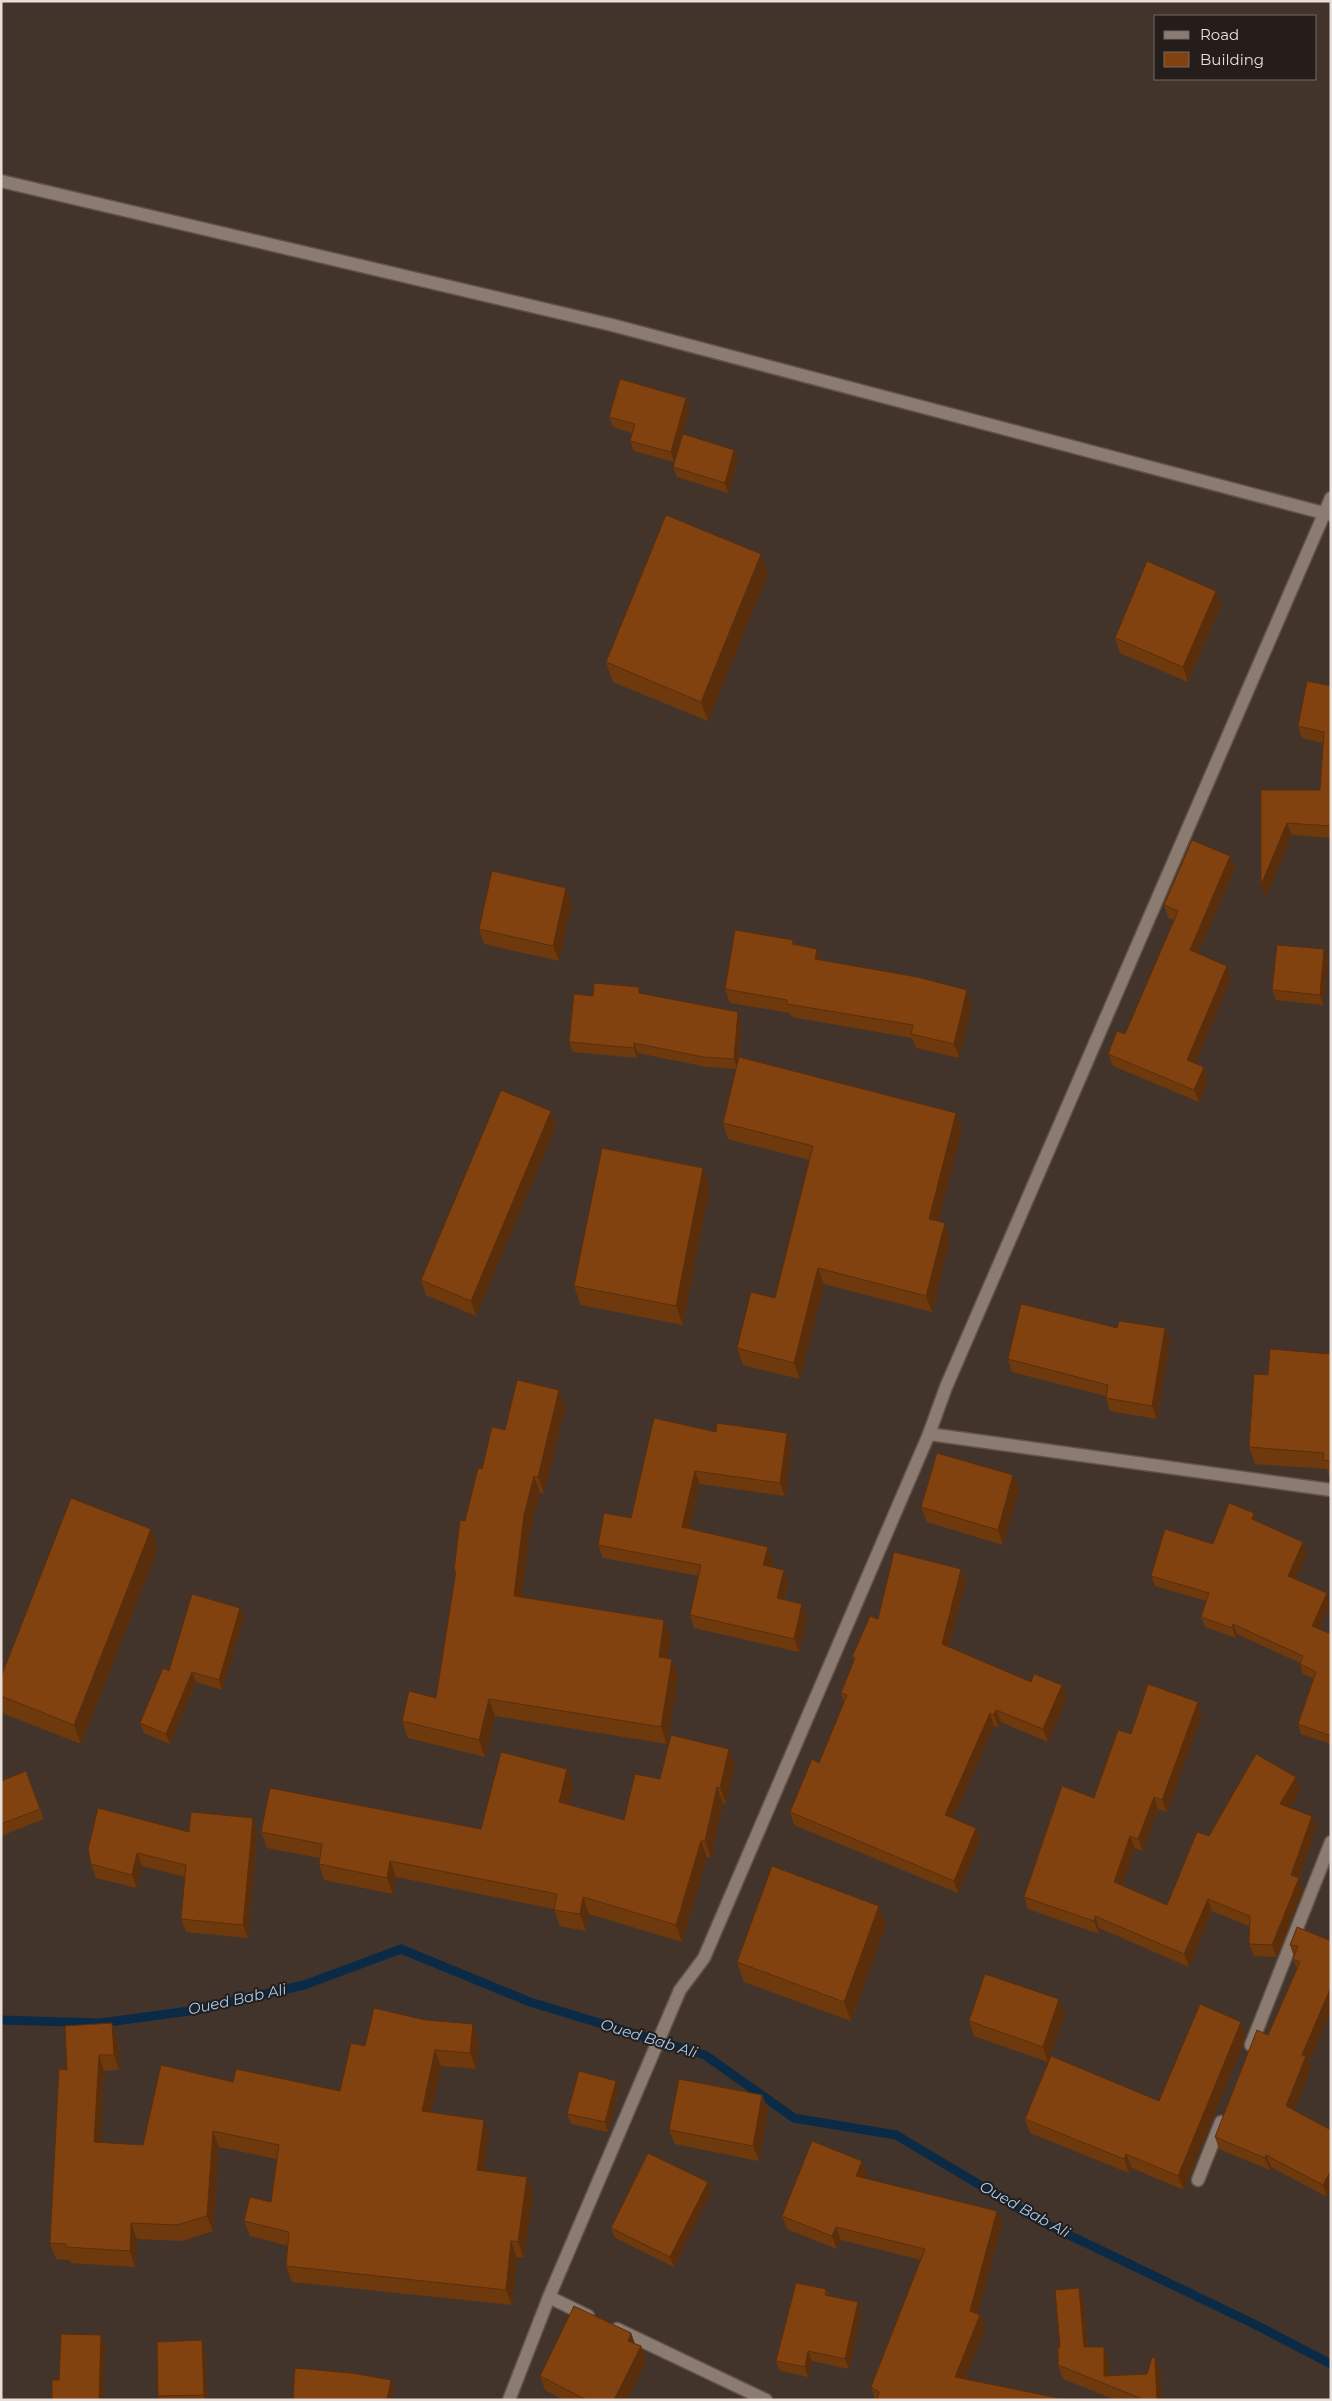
<svg xmlns="http://www.w3.org/2000/svg" width="1332" height="2401" viewBox="0 0 1332 2401" font-family="Montserrat,sans-serif">
<style>
.lines{fill:none;stroke-linecap:round;stroke-linejoin:round}
.stream{stroke:#0b2a46;stroke-width:9}
.minor-casing{stroke:#5f534b;stroke-width:15}
.minor{stroke:#8b7b71;stroke-width:12}
.wall{fill:#6f390e}
.shaded-wall{fill:#5a2e0b}
.building{fill:#814210;stroke:#5a2e0b}
.labels{text-anchor:middle;dominant-baseline:central;stroke-width:4;stroke-linejoin:round;paint-order:stroke}
.water-label{font-size:15px;font-style:italic;fill:#a0cefc;stroke:#241d19}
</style>
<rect width="100%" height="100%" fill="#43342b"/>
<g class="lines">
<!-- stream -->
<polyline class="stream" points="1,2020 100,2023 197,2010 304,1985 401,1949 530,2002 705,2055 794,2118 896,2135 1040,2221 1254,2324 1331,2364"/>
<!-- minor casing -->
<g class="minor-casing">
<g id="minor">
<polyline points="1,181 612,325 1331,515"/>
<polyline points="929,1434 1331,1490"/>
<polyline points="1251,2045 1331,1842"/>
<polyline points="1198,2180 1221,2122"/>
<polyline points="549,2297 588,2316"/>
<polyline points="617,2329 766,2400"/>
<polyline points="509,2400 549,2297 680,1990 704,1958 929,1434 946,1387 1331,498"/>
</g>
</g>
<!-- minor -->
<use href="#minor" class="minor"/>
</g>
<!-- wall -->
<g class="wall">
<polygon points="686,398 690,408 674,462 634,451 630,441 632,433 613,427 609,417"/>
<polygon points="738,460 728,493 677,477 673,467"/>
<polygon points="768,574 708,721 613,682 606,662"/>
<polygon points="1221,605 1188,682 1120,653 1115,638"/>
<polygon points="1331,686 1331,838 1292,835 1266,897 1261,790 1320,790 1323,743 1302,738 1298,726"/>
<polygon points="1230,856 1235,868 1198,953 1231,978 1195,1064 1208,1080 1199,1102 1113,1066 1108,1054 1125,1034 1174,920 1168,918 1164,905"/>
<polygon points="566,888 572,903 559,961 484,944 479,929"/>
<polygon points="793,940 794,944 817,949 821,960 972,1004 959,1058 916,1048 912,1038 792,1017 790,1013 730,1003 725,989"/>
<polygon points="1324,949 1328,959 1323,1005 1276,1000 1272,990"/>
<polygon points="641,993 741,1022 739,1059 962,1129 938,1221 950,1239 932,1312 824,1284 800,1379 743,1365 737,1348 775,1298 809,1160 728,1139 723,1123 736,1069 707,1067 638,1053 637,1058 573,1052 569,1042 593,996"/>
<polygon points="551,1111 556,1126 476,1316 426,1295 421,1280"/>
<polygon points="703,1168 710,1187 683,1325 581,1305 574,1286"/>
<polygon points="1117,1328 1165,1328 1170,1341 1157,1419 1110,1411 1106,1398 1106,1396 1012,1372 1008,1359"/>
<polygon points="1331,1354 1331,1476 1329,1476 1327,1469 1255,1464 1249,1447 1268,1375"/>
<polygon points="559,1390 565,1407 544,1494 540,1492 530,1531 522,1597 664,1620 671,1637 667,1658 672,1659 678,1676 667,1744 495,1716 485,1757 408,1738 402,1721 436,1698 456,1576 454,1571 465,1521 505,1430"/>
<polygon points="716,1432 787,1433 792,1446 785,1496 700,1484 689,1528 773,1560 771,1567 784,1570 788,1583 785,1600 807,1617 799,1652 694,1628 690,1615 699,1576 603,1558 598,1545 631,1518"/>
<polygon points="1019,1490 1003,1545 927,1522 921,1507"/>
<polygon points="1258,1522 1307,1552 1295,1579 1327,1593 1330,1603 1319,1629 1331,1634 1331,1744 1301,1734 1298,1724 1314,1679 1303,1674 1300,1664 1300,1663 1237,1634 1236,1638 1205,1627 1201,1617 1206,1601 1155,1586 1151,1576"/>
<polygon points="158,1548 81,1744 2,1713 1,1677"/>
<polygon points="961,1569 966,1581 949,1647 1031,1682 1062,1685 1067,1698 1048,1742 1001,1722 998,1727 994,1726 953,1819 976,1828 980,1840 958,1893 794,1825 790,1812 819,1763 844,1702 841,1693 854,1661 852,1657 878,1619"/>
<polygon points="244,1618 222,1690 196,1682 170,1744 144,1733 140,1723 169,1671"/>
<polygon points="1202,1715 1167,1812 1158,1809 1143,1851 1135,1848 1122,1886 1167,1905 1209,1836 1300,1790 1290,1807 1316,1828 1299,1878 1303,1890 1277,1957 1254,1956 1249,1944 1249,1926 1212,1911 1189,1967 1099,1928 1099,1934 1028,1909 1024,1897 1094,1798 1131,1734"/>
<polygon points="735,1766 726,1804 723,1803 711,1858 707,1857 682,1942 589,1914 586,1931 560,1926 554,1909 396,1877 393,1894 324,1880 319,1864 320,1858 267,1848 261,1832 481,1829 567,1769 573,1786 568,1805 624,1820 660,1779"/>
<polygon points="26,1771 44,1819 1,1836 1,1781"/>
<polygon points="253,1818 257,1831 248,1938 186,1932 181,1919 185,1877 142,1866 137,1888 96,1878 91,1864 189,1832"/>
<polygon points="886,1925 851,2021 744,1982 737,1962"/>
<polygon points="1331,1941 1331,2010 1309,2062 1311,2068 1294,2110 1331,2130 1327,2197 1271,2167 1270,2170 1219,2149 1215,2137 1268,2035 1297,1969 1293,1959 1294,1957 1290,1945"/>
<polygon points="1065,2014 1048,2062 974,2036 969,2021"/>
<polygon points="1246,2036 1184,2190 1132,2168 1129,2173 1030,2133 1025,2119 1159,2101"/>
<polygon points="118,2039 119,2070 104,2071 100,2143 143,2145 233,2082 340,2091 365,2046 479,2040 476,2069 441,2066 431,2112 489,2135 484,2171 533,2193 524,2258 517,2257 512,2305 292,2282 286,2266 288,2246 250,2236 244,2221 271,2202 277,2159 219,2147 213,2231 182,2241 137,2239 135,2267 71,2263 70,2260 56,2259 50,2243 67,2070"/>
<polygon points="616,2081 619,2091 608,2132 571,2124 567,2114"/>
<polygon points="762,2095 768,2110 759,2161 675,2144 669,2130"/>
<polygon points="867,2175 865,2178 1002,2224 978,2314 980,2315 985,2329 964,2379 1068,2400 875,2400 871,2387 921,2260 841,2240 837,2249 787,2229 782,2216"/>
<polygon points="711,2192 674,2267 615,2238 611,2228"/>
<polygon points="1079,2288 1084,2302 1088,2347 1109,2360 1109,2375 1147,2374 1155,2358 1160,2371 1162,2400 1116,2400 1063,2379 1058,2365 1060,2347"/>
<polygon points="826,2289 828,2295 861,2312 849,2369 812,2361 808,2377 780,2371 776,2361"/>
<polygon points="631,2333 635,2344 641,2346 646,2361 627,2400 563,2400 545,2390 540,2376"/>
<polygon points="205,2350 207,2400 160,2400 158,2396"/>
</g>
<!-- shaded-wall -->
<g class="shaded-wall">
<polygon points="686,398 690,408 674,462 671,452"/>
<polygon points="734,450 738,460 728,493 725,483"/>
<polygon points="761,554 768,574 708,721 701,702"/>
<polygon points="1216,591 1221,605 1188,682 1183,667"/>
<polygon points="1287,823 1292,835 1266,897 1261,885"/>
<polygon points="1230,856 1235,868 1194,962 1190,950"/>
<polygon points="566,888 572,903 559,961 553,946"/>
<polygon points="817,949 822,963 815,959"/>
<polygon points="1324,949 1328,959 1323,1005 1320,995"/>
<polygon points="1227,966 1231,978 1192,1073 1187,1060"/>
<polygon points="967,990 972,1004 959,1058 954,1044"/>
<polygon points="738,1012 741,1022 738,1069 734,1059"/>
<polygon points="634,1043 638,1053 637,1058 634,1048"/>
<polygon points="1204,1067 1208,1080 1199,1102 1194,1090"/>
<polygon points="551,1111 556,1126 476,1316 471,1301"/>
<polygon points="956,1113 962,1129 935,1235 929,1219"/>
<polygon points="703,1168 710,1187 683,1325 676,1306"/>
<polygon points="945,1223 950,1239 932,1312 926,1296"/>
<polygon points="818,1268 824,1284 800,1379 794,1363"/>
<polygon points="1165,1328 1170,1341 1157,1419 1152,1406"/>
<polygon points="559,1390 565,1407 544,1494 538,1477"/>
<polygon points="787,1433 792,1446 785,1496 780,1483"/>
<polygon points="695,1471 700,1484 687,1540 682,1527"/>
<polygon points="1013,1475 1019,1490 1003,1545 998,1530"/>
<polygon points="534,1476 540,1492 530,1531 520,1613 514,1596 524,1515"/>
<polygon points="1254,1513 1258,1523 1252,1519"/>
<polygon points="151,1529 158,1548 81,1744 74,1725"/>
<polygon points="1303,1542 1307,1552 1292,1586 1288,1576"/>
<polygon points="768,1547 773,1560 768,1578 763,1565"/>
<polygon points="961,1569 966,1581 947,1656 942,1644"/>
<polygon points="784,1570 788,1583 782,1611 777,1598"/>
<polygon points="1327,1593 1330,1603 1316,1636 1312,1626"/>
<polygon points="802,1604 807,1617 799,1652 794,1639"/>
<polygon points="240,1608 244,1618 222,1690 219,1680"/>
<polygon points="664,1620 671,1637 665,1673 659,1657"/>
<polygon points="1233,1624 1237,1634 1236,1638 1232,1628"/>
<polygon points="672,1659 678,1676 667,1744 661,1727"/>
<polygon points="192,1672 196,1682 170,1744 166,1734"/>
<polygon points="1062,1685 1067,1698 1048,1742 1043,1729"/>
<polygon points="489,1699 495,1716 485,1757 479,1740"/>
<polygon points="1198,1702 1202,1715 1167,1812 1162,1800"/>
<polygon points="996,1710 1001,1722 998,1727 994,1715"/>
<polygon points="990,1713 994,1726 950,1827 945,1815"/>
<polygon points="729,1749 735,1766 726,1804 720,1788"/>
<polygon points="567,1769 573,1786 565,1818 559,1802"/>
<polygon points="1296,1777 1300,1790 1285,1816 1280,1804"/>
<polygon points="717,1787 723,1803 711,1858 705,1841"/>
<polygon points="1154,1797 1158,1809 1143,1851 1138,1839"/>
<polygon points="1312,1816 1316,1828 1296,1886 1299,1878 1303,1890 1277,1957 1272,1945 1291,1875"/>
<polygon points="253,1818 257,1831 248,1938 243,1925"/>
<polygon points="976,1828 980,1840 958,1893 954,1881"/>
<polygon points="1130,1836 1135,1848 1119,1895 1114,1882"/>
<polygon points="701,1841 707,1857 682,1942 676,1925"/>
<polygon points="137,1853 142,1866 137,1888 132,1875"/>
<polygon points="390,1861 396,1877 393,1894 387,1878"/>
<polygon points="583,1897 589,1914 586,1931 580,1914"/>
<polygon points="1208,1899 1212,1911 1189,1967 1184,1954"/>
<polygon points="879,1906 886,1925 851,2021 844,2002"/>
<polygon points="1095,1916 1099,1928 1099,1934 1094,1921"/>
<polygon points="1331,1987 1331,2010 1309,2062 1311,2068 1291,2118 1286,2106 1302,2055"/>
<polygon points="1059,1999 1065,2014 1048,2062 1043,2047"/>
<polygon points="1241,2022 1246,2036 1184,2190 1178,2176"/>
<polygon points="112,2023 118,2039 119,2070 114,2055"/>
<polygon points="473,2024 479,2040 476,2069 470,2053"/>
<polygon points="435,2050 441,2066 428,2127 422,2111"/>
<polygon points="99,2055 104,2071 100,2158 94,2142"/>
<polygon points="616,2081 619,2091 608,2132 605,2122"/>
<polygon points="762,2095 768,2110 759,2161 753,2146"/>
<polygon points="484,2120 489,2135 482,2186 477,2170"/>
<polygon points="213,2131 219,2147 213,2231 207,2216"/>
<polygon points="1126,2154 1132,2168 1129,2173 1124,2159"/>
<polygon points="1266,2155 1271,2167 1270,2170 1265,2158"/>
<polygon points="862,2161 867,2175 861,2190 856,2176"/>
<polygon points="1331,2170 1331,2191 1327,2197 1323,2185"/>
<polygon points="527,2177 533,2193 524,2258 518,2242"/>
<polygon points="708,2182 711,2192 674,2267 670,2257"/>
<polygon points="997,2211 1002,2224 975,2325 970,2311"/>
<polygon points="131,2223 137,2239 135,2267 130,2251"/>
<polygon points="836,2227 841,2240 837,2249 832,2236"/>
<polygon points="511,2241 517,2257 512,2305 506,2290"/>
<polygon points="1079,2288 1084,2302 1089,2360 1084,2347"/>
<polygon points="858,2302 861,2312 849,2369 845,2359"/>
<polygon points="980,2315 985,2329 960,2391 955,2377"/>
<polygon points="631,2333 636,2348 628,2341"/>
<polygon points="101,2335 105,2344 103,2400 99,2400"/>
<polygon points="202,2340 205,2350 207,2400 205,2400 204,2395"/>
<polygon points="641,2346 646,2361 627,2400 614,2400"/>
<polygon points="1104,2347 1109,2360 1109,2385 1104,2376"/>
<polygon points="808,2351 812,2361 808,2377 805,2367"/>
<polygon points="1155,2358 1160,2371 1162,2400 1157,2400"/>
<polygon points="391,2380 394,2390 392,2400 387,2400"/>
</g>
<!-- building -->
<g class="building">
<polygon points="620,379 686,398 671,452 630,441 635,424 609,417"/>
<polygon points="683,434 734,450 725,483 673,467"/>
<polygon points="666,515 761,554 701,702 606,662"/>
<polygon points="1147,561 1216,591 1183,667 1115,638"/>
<polygon points="1307,681 1331,686 1331,826 1287,823 1261,885 1261,790 1320,790 1324,732 1298,726"/>
<polygon points="1192,840 1230,856 1190,950 1227,966 1187,1060 1204,1067 1194,1090 1108,1054 1117,1031 1125,1034 1178,911 1164,905"/>
<polygon points="492,871 566,888 553,946 479,929"/>
<polygon points="735,930 793,940 792,944 817,949 815,959 917,977 967,990 954,1044 911,1034 913,1025 787,1004 787,1000 725,989"/>
<polygon points="1277,945 1324,949 1320,995 1272,990"/>
<polygon points="594,983 639,987 639,993 738,1012 734,1059 703,1057 634,1043 634,1048 569,1042 574,994 593,996"/>
<polygon points="739,1057 956,1113 929,1219 945,1223 926,1296 818,1268 794,1363 737,1348 751,1292 775,1298 813,1146 723,1123"/>
<polygon points="501,1090 551,1111 471,1301 421,1280"/>
<polygon points="602,1148 703,1168 676,1306 574,1286"/>
<polygon points="1021,1304 1117,1328 1119,1321 1165,1328 1152,1406 1106,1398 1108,1385 1008,1359"/>
<polygon points="1270,1349 1331,1354 1331,1461 1323,1460 1324,1453 1249,1447 1254,1374 1268,1375"/>
<polygon points="517,1380 559,1390 538,1477 534,1476 524,1515 514,1596 664,1620 659,1657 672,1659 661,1727 489,1699 479,1740 402,1721 409,1691 436,1698 456,1571 454,1571 460,1520 465,1521 478,1468 482,1469 492,1427 505,1430"/>
<polygon points="654,1418 716,1432 717,1423 787,1433 780,1483 695,1471 682,1527 768,1547 763,1565 784,1570 777,1598 802,1604 794,1639 690,1615 701,1565 598,1545 604,1513 631,1518"/>
<polygon points="937,1453 1013,1475 998,1530 921,1507"/>
<polygon points="71,1498 151,1529 74,1725 1,1696 1,1677"/>
<polygon points="1229,1503 1254,1513 1252,1519 1303,1542 1288,1576 1327,1593 1312,1626 1331,1634 1331,1736 1298,1724 1316,1672 1300,1664 1303,1656 1233,1624 1232,1628 1201,1617 1209,1593 1151,1576 1165,1529 1213,1544"/>
<polygon points="894,1552 961,1569 942,1644 1031,1682 1034,1674 1062,1685 1043,1729 996,1710 994,1715 990,1713 945,1815 976,1828 954,1881 790,1812 812,1759 819,1763 847,1695 841,1693 855,1658 852,1657 870,1616 878,1619"/>
<polygon points="192,1594 240,1608 219,1680 192,1672 166,1734 140,1723 163,1668 169,1671"/>
<polygon points="1148,1684 1198,1702 1162,1800 1154,1797 1138,1839 1130,1836 1114,1882 1167,1905 1197,1832 1209,1836 1256,1754 1296,1777 1280,1804 1312,1816 1291,1875 1299,1878 1272,1945 1249,1944 1250,1916 1208,1899 1184,1954 1095,1916 1094,1921 1024,1897 1062,1786 1094,1798 1118,1730 1131,1734"/>
<polygon points="671,1735 729,1749 720,1788 717,1787 705,1841 701,1841 676,1925 583,1897 580,1914 554,1910 557,1894 390,1861 387,1878 319,1864 322,1844 261,1832 270,1788 481,1829 501,1752 567,1769 559,1802 624,1820 635,1774 660,1779"/>
<polygon points="26,1771 40,1809 1,1824 1,1781"/>
<polygon points="98,1808 189,1832 191,1812 253,1818 243,1925 181,1919 186,1865 137,1853 132,1875 91,1864 88,1849"/>
<polygon points="772,1866 879,1906 844,2002 737,1962"/>
<polygon points="1297,1927 1331,1941 1331,1987 1302,2055 1306,2056 1286,2106 1331,2130 1331,2170 1323,2185 1266,2155 1265,2158 1215,2137 1257,2030 1268,2035 1300,1962 1293,1959 1298,1946 1290,1945"/>
<polygon points="985,1974 1059,1999 1043,2047 969,2021"/>
<polygon points="1200,2004 1241,2022 1178,2176 1126,2154 1124,2159 1025,2119 1051,2056 1159,2101"/>
<polygon points="374,2008 425,2020 473,2024 470,2053 435,2050 422,2111 484,2120 477,2170 527,2177 518,2242 511,2241 506,2290 286,2266 289,2232 244,2221 250,2197 271,2202 279,2145 213,2131 207,2216 177,2225 131,2223 130,2251 66,2247 66,2244 50,2243 59,2069 67,2070 65,2026 112,2023 114,2055 99,2055 94,2142 143,2145 161,2065 233,2082 236,2069 340,2091 351,2043 365,2046"/>
<polygon points="579,2071 616,2081 605,2122 567,2114"/>
<polygon points="679,2079 762,2095 753,2146 669,2130"/>
<polygon points="812,2141 862,2161 856,2176 997,2211 970,2311 980,2315 955,2377 1068,2400 877,2400 879,2392 871,2387 925,2249 836,2227 832,2236 782,2216"/>
<polygon points="648,2153 708,2182 670,2257 611,2228"/>
<polygon points="796,2283 826,2289 825,2295 858,2302 845,2359 808,2351 805,2367 776,2361"/>
<polygon points="1079,2288 1084,2347 1104,2347 1104,2376 1147,2374 1152,2357 1155,2358 1157,2400 1139,2400 1140,2398 1058,2365 1058,2347 1060,2347 1055,2290"/>
<polygon points="574,2306 631,2333 628,2341 641,2346 614,2400 587,2400 540,2376"/>
<polygon points="61,2334 101,2335 99,2400 52,2400 52,2380 59,2380"/>
<polygon points="202,2340 204,2395 158,2396 157,2342"/>
<polygon points="295,2368 351,2373 391,2380 387,2400 293,2400"/>
</g>
<g class="labels">
<!-- water labels -->
<g class="water-label">
<text transform="translate(237 1999) rotate(-12)">Oued Bab Ali</text>
<text transform="translate(649 2038) rotate(17)">Oued Bab Ali</text>
<text transform="translate(1025 2209) rotate(29)">Oued Bab Ali</text>
</g>
</g>
<!-- border -->
<rect width="1332" height="2401" fill="none" stroke="#e9dfda" stroke-width="5"/>
<!-- legend -->
<rect x="1154" y="15" width="162" height="65" fill="#241d19" stroke="#736b66"/>
<rect x="1164" y="31" width="25" height="8" fill="#8b7b71" stroke="#736b66"/>
<text x="1200" y="40" font-size="15" fill="#e9dfda">Road</text>
<rect x="1164" y="52" width="25" height="15" fill="#814210" stroke="#736b66"/>
<text x="1200" y="65" font-size="15" fill="#e9dfda">Building</text>
</svg>
